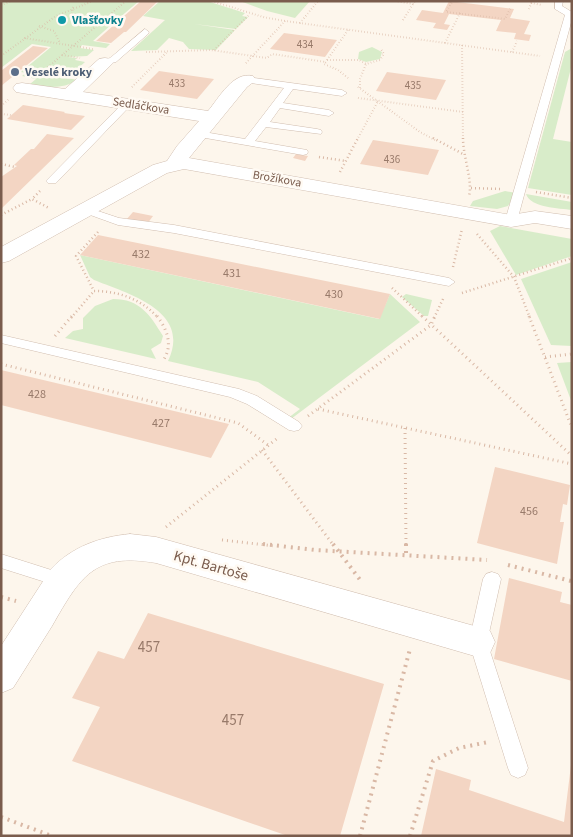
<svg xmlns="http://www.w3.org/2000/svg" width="573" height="837" viewBox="0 0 573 837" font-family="'Source Sans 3',sans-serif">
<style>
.green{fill:#d8ecc9}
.building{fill:#f3d5c3}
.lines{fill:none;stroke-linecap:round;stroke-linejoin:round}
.service-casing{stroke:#d1beb0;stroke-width:1}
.minor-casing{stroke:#d1beb0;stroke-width:1}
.path-far3{stroke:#d9b8a5;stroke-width:2;stroke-dasharray:0.5 2.5;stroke-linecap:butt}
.path-far2{stroke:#d9b8a5;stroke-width:2.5;stroke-dasharray:1 3;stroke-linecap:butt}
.path-far1{stroke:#d9b8a5;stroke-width:3;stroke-dasharray:1 4;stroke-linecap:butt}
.path{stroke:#d9b8a5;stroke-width:4;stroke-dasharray:2 5;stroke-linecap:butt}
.service{fill:#fff;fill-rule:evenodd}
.minor{fill:#fff;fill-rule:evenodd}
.culture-dot{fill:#0f9aa8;stroke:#fffaf3;stroke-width:2}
.service-dot{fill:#5c6f8a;stroke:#fffaf3;stroke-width:2}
.labels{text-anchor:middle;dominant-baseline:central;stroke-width:5;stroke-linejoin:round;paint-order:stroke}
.far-number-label{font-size:11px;fill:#987a6a}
.far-culture-label{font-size:12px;font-weight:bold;fill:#0d838f;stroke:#fffaf3;text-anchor:start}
.far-service-label{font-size:12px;font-weight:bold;fill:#4e5e75;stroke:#fffaf3;text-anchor:start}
.far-street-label{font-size:12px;fill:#7a5c4d;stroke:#fffaf3}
.number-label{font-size:12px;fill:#987a6a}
.street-label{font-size:15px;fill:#7a5c4d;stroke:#fffaf3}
.near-number-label{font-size:15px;fill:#987a6a}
</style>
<rect width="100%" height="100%" fill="#fdf6ec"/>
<!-- green -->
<g class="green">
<path d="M1 1H139L118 19H114L109 23 112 24 93 41 110 44 106 48 82 45 80 48 94 50 87 56 68 57 77 58 75 60 85 62 67 78 77 80C62 90 46 87 30 84L36 79 22 76 26 73 21 72 51 47 32 44 1 68Z"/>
<polygon points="160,1 207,1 245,13 242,16 248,17 236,29 194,24 235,30 216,50 189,49 183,42 169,38 157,50 131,51 165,20 143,16"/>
<polygon points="240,1 310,1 295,18 267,11"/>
<polygon points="372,47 382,52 380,59 366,62 358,59 359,52"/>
<polygon points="572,48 572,64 553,139 572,142 572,195 528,188 565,52"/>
<polygon points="505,191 516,193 508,206 497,209 470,206 473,201"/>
<path d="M526 194 572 202V210C559 208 531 208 526 194Z"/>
<polygon points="500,226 572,239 572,256 516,275 490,231"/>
<path d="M80 255 379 319 390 294 420 322 291 419 288 418 300 409 258 382 168 361C192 311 129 294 94 280L90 277Z"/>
<polygon points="572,262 572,346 551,345 521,279"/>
<polygon points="406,294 432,300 428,316 424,316 402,297"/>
<path d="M113 299C140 299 150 315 163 336L161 343 151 349 156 359 65 338 73 331 83 329V318L95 306Z"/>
<polygon points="572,362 572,403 557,363"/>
</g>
<!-- building -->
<g class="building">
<polygon points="141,1 158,1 126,32 124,32 111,43 96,41"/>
<polygon points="449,1 514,9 510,18 530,21 524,34 531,35 529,41 514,39 516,33 496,31 501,20 449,14 444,24 450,25 447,30 433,28 436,23 416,20 422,10 443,13"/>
<polygon points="284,33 337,40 325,57 270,49"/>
<polygon points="33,46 48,48 1,86 1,71"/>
<polygon points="159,71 214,79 197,99 140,90"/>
<polygon points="387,72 446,80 436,100 376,91"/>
<polygon points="23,105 65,112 64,113 85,116 71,130 7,119"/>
<polygon points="47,134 74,138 1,209 1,177 17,166 14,165 31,149 34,149"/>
<polygon points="373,140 439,150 428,175 360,164"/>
<polygon points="296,154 308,156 305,161 293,158"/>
<polygon points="133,212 153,216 147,224 126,220"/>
<polygon points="98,235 202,256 390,294 380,319 80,255"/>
<polygon points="1,370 229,424 211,458 1,405"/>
<polygon points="495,467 570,485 567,505 563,504 560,522 564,522 557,564 477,543"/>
<polygon points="509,578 562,592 560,602 572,605 572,681 494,659"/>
<polygon points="148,613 384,684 340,836 288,836 72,761 100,707 72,698 98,651 124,659"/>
<polygon points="571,765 572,836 421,836 436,769 471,780 469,790 564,822"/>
</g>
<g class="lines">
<!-- service casing -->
<g class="service-casing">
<g id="service">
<polygon points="555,1 563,1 562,6 572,12 572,19 517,221 511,225 505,221 565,15 555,9"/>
<polygon points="145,29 149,32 148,34 116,62 102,65 102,61 110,58"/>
<polygon points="247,77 342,90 347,93 342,96 293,89 283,103 329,110 334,113 329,116 280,108 270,122 317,129 321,130 322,132 321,134 266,127 255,141 307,150 308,152 307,154 303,155 194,136 193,134 198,131 245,139 284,88 244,82 244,78"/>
<polygon points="127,101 132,104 130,106 56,183 48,183 46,181 48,179 124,102"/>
<polygon points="86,207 119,218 174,225 449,278 455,282 449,286 174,233 118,225 82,212 80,210 82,208"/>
<polygon points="1,335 239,389 257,396 299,422 302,426 299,430 294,431 289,430 247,404 230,397 1,343"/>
<polygon points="1,554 67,575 70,580 67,585 61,587 1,568"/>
<polygon points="492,572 498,574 501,579 487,642 528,768 525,775 518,778 511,775 508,768 469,642 483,579 486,574"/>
</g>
</g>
<!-- minor casing -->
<g class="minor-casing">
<g id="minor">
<path d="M105 58 111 59 113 63 83 92 208 111C219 98 233 71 253 76L256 80 247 87 189 158 511 215 535 211 572 216V229L535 223 511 227 184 169 167 173 9 261 1 263V247L153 165 167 161 177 146 199 121 22 93 16 92 13 88 16 84 22 83 65 89 99 59Z"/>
<path d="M130 534 156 537 478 627 490 631 495 642 490 653 478 657 156 563C94 552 80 577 52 626 39 647 26 667 13 688L1 693V646L51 569C72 547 99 537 130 534Z"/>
</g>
</g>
<!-- path-far3 -->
<g class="path-far3">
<polyline points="212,1 263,17 285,21 540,56"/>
<polyline points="395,1 414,4"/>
<polyline points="447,1 452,2 446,12 505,19 511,7"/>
<polyline points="531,3 542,5"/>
<polyline points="1,5 12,1"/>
<polyline points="73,7 72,14 76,18 105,20"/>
<polyline points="529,9 532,1"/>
<polyline points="403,20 415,1"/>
<polyline points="300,23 318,1"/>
<polyline points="39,26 54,31 60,43"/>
<polyline points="24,38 93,49"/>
<polyline points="445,43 460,13"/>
<polyline points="462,45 463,140"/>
<polyline points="214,50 250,14"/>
<polyline points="146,52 211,50 267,58 272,54 326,62 324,64 338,70 348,78"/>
<polyline points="512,52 517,41"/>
<polyline points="62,55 80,58"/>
<polyline points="1,56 56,16 93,1"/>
<polyline points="327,60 359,60 366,64 380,60 384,54 381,49"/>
<polyline points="327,60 348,30"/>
<polyline points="246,63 285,21"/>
<polyline points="41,73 126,1"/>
<polyline points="132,87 168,51"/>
<polyline points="358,87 420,132 435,140"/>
<polyline points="360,88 360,79 366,64"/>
<polyline points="358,98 463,112"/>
<polyline points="1,106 9,99"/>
<polyline points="1,114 11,115"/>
<polyline points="357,140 378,101"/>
</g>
<!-- path-far2 -->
<g class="path-far2">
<polyline points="433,138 463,154"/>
<path d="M463 138C463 157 473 181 469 196"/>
<polyline points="319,157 346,161"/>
<polyline points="1,164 15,167"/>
<polyline points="340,172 358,138"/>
<polyline points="471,188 502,189"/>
<polyline points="40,191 32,199 49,208"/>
<polyline points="536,192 572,198"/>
<polyline points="1,215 32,199"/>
<path d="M98 232 76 256 94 291C118 291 142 299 158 318"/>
<polyline points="477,234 514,277 530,318"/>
<polyline points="453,267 462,229"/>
<polyline points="392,288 424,318"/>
<polyline points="462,293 572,258"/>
<polyline points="71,318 94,291"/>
<polyline points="434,318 444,297"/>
</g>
<!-- path-far1 -->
<g class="path-far1">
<path d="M157 316C167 329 173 345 164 359"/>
<polyline points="422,316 572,456"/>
<polyline points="529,316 572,428"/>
<polyline points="55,336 72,316"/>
<polyline points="545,357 572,354"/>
<polyline points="1,364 238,423 268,445"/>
<polyline points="318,409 572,464"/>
<polyline points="308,416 431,325 435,316"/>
<polyline points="405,428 406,546"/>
<polyline points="262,450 334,546"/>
<polyline points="166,527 279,437"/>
<polyline points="222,540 275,546"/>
</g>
<!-- path -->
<g class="path">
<polyline points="263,544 315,550 487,560"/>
<polyline points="333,544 361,581"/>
<polyline points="406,544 406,555"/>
<polyline points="508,565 571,581 572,577"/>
<polyline points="1,597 16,601"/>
<polyline points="1,817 52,836"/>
<polyline points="360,836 410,649"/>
<polyline points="410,836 433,761 459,748 488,742"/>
</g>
<!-- service -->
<use href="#service" class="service"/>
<!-- minor -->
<use href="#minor" class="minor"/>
</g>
<!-- markers -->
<circle class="culture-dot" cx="62" cy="20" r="5"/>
<circle class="service-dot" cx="15" cy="72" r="5"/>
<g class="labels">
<!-- far-number labels -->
<g class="far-number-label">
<text x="305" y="44">434</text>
<text x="177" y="83">433</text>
<text x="413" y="85">435</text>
<text x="392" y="159">436</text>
</g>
<!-- far-culture labels -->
<g class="far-culture-label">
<text x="72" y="20">Vlašťovky</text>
</g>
<!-- far-service labels -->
<g class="far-service-label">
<text x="25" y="72">Veselé kroky</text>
</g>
<!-- far-street labels -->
<g class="far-street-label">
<text transform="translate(141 106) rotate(9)">Sedláčkova</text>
<text transform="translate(277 179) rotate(10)">Brožíkova</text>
</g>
<!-- number labels -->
<g class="number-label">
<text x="141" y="254">432</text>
<text x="232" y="273">431</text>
<text x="334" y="294">430</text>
<text x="37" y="394">428</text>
<text x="161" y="423">427</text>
<text x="529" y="511">456</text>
</g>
<!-- street labels -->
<g class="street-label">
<text transform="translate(211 566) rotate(16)">Kpt. Bartoše</text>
</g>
<!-- near-number labels -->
<g class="near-number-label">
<text x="149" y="647">457</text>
<text x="233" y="720">457</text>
</g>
</g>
<!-- border -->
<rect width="573" height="837" fill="none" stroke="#7a5c4d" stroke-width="5"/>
</svg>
